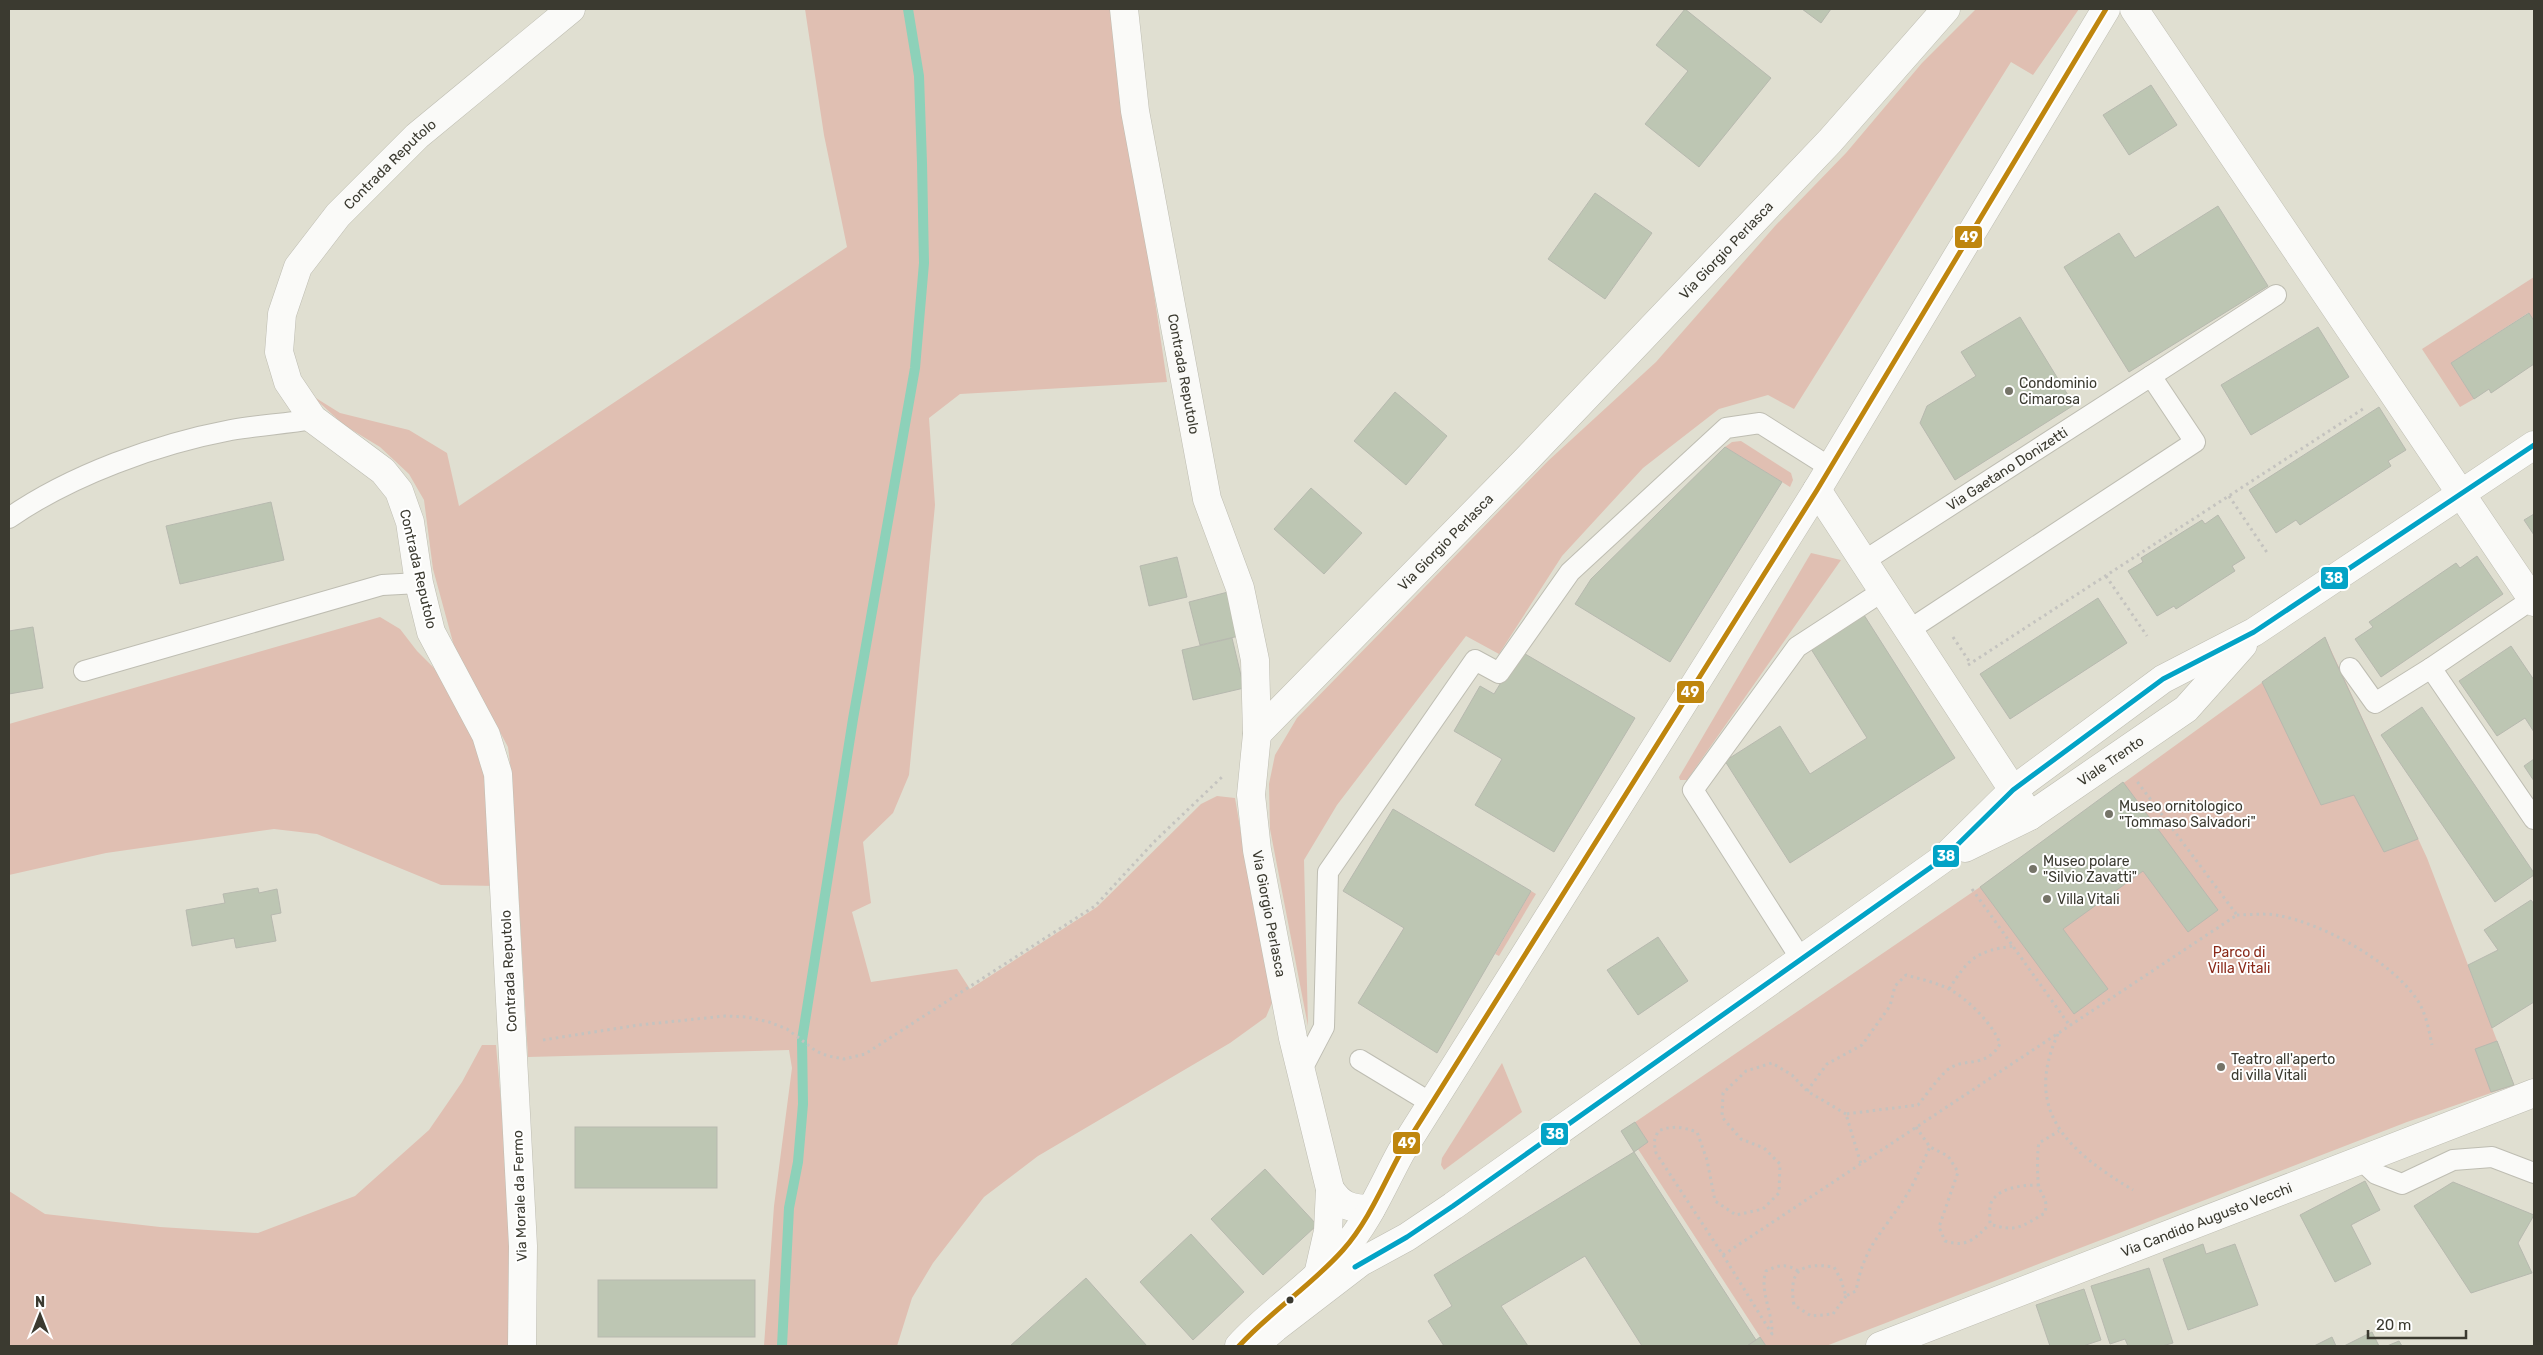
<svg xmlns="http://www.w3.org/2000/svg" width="2543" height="1355" viewBox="0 0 2543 1355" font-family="Rubik,sans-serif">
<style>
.green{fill:#e0bfb2}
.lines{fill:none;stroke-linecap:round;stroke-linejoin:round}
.stream{stroke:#8dd1b9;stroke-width:10}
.building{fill:#bdc6b3;stroke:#b7b9af}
.service-casing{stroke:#bebdb2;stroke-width:22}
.minor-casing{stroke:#bebdb2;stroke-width:29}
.tertiary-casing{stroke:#bebdb2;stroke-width:29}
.secondary-casing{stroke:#bebdb2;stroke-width:29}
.primary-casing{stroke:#bebdb2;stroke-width:29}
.path{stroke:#c4c3bf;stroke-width:3;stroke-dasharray:2.5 4;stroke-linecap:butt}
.service{stroke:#fafaf8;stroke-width:20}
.minor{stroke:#fafaf8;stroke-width:28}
.tertiary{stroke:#fafaf8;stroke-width:28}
.secondary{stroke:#fafaf8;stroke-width:28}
.primary{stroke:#fafaf8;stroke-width:28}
.bus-1-casing{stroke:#fff;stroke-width:9}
.bus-2-casing{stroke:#fff;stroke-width:9}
.bus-1{stroke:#03a3c6;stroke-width:5}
.bus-2{stroke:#bf860e;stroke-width:5}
.poi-dot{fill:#757468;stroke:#fff;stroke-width:2}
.bus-dot{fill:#3b3a30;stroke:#fff;stroke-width:2}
.labels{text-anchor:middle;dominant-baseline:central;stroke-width:4;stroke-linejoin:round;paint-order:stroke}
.street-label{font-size:14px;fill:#3b3a30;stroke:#fff}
.poi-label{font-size:14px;fill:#3b3a30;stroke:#fff;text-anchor:start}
.park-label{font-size:14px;fill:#892918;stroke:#fff}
.line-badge{stroke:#fff;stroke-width:2}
.badge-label{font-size:14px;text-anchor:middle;font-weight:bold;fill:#fff}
</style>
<rect width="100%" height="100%" fill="#e0dfd1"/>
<!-- green -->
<g class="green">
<polygon points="805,9 1112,9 1167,382 960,394 929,418 935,505 909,775 893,813 863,842 871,903 852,912 871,982 957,969 970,989 1097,907 1201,804 1217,796 1235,798 1254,909 1274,998 1266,1017 1230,1043 1038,1156 984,1197 933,1263 912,1298 897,1346 764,1346 774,1206 792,1068 789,1050 528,1057 512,779 508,747 454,646 433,569 424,500 409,474 380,447 344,425 311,395 340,413 409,430 447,453 459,506 847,247 824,135"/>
<polygon points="1976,9 2079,9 2033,75 2011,62 1794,409 1768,395 1719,409 1643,468 1562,556 1499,654 1466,636 1337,805 1304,860 1308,1026 1270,829 1269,784 1275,755 1297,718 1548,461 1656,362 1775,226 1846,153 1922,63"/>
<polygon points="2534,277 2534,321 2528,313 2451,363 2474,399 2460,407 2422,349"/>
<polygon points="1741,441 1791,473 1793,480 1790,487 1725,447 1732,442"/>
<polygon points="1811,553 1841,560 1687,780 1680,780 1679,777"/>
<polygon points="380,617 400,629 417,651 446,680 481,739 498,886 441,885 317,834 274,829 106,853 9,875 9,724"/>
<polygon points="2325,637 2427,858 2514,1085 2407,1122 1826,1346 1766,1346 1625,1129 1980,887"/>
<polygon points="1531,891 1536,894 1499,956 1495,954"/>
<polygon points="482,1045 496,1045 514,1252 513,1346 9,1346 9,1191 45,1214 160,1227 258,1233 355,1196 429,1130 462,1082"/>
<polygon points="1502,1063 1522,1112 1444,1170 1441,1165 1442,1158"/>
</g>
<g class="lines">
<!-- stream -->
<polyline class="stream" points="782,1346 789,1208 798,1162 803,1104 802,1040 853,719 915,368 924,263 922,163 919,76 908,9"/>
</g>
<!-- building -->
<g class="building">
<polygon points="1685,9 1771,78 1699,167 1645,124 1688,71 1656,45"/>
<polygon points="1802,9 1831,9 1821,23"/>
<polygon points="2151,85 2177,125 2129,155 2103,115"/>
<polygon points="1595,193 1652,233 1605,299 1548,259"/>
<polygon points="2218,206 2268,286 2129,372 2064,267 2119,233 2135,258"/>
<polygon points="2529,313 2534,321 2534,364 2491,393 2489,389 2474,399 2451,363"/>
<polygon points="2020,317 2074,405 1955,480 1920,423 1927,406 1976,376 1961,352"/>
<polygon points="2318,327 2349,377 2251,435 2221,385"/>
<polygon points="1395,392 1447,436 1406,485 1354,441"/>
<polygon points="2379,407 2406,450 2388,461 2391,466 2300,525 2296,520 2276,533 2249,490"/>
<polygon points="1725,447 1782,482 1670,662 1575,604 1591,579"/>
<polygon points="1311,488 1362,533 1324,574 1274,529"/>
<polygon points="271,502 284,560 180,584 166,526"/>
<polygon points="2534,514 2534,535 2524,520"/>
<polygon points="2218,515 2245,558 2232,566 2235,571 2176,609 2174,606 2157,616 2128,571 2143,562 2141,558 2202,520 2205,524"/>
<polygon points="2477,556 2503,594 2381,677 2355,639 2373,627 2369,622 2456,563 2460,568"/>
<polygon points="1177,557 1187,597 1149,606 1140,566"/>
<polygon points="1228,592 1239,636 1200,645 1189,602"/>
<polygon points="2098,598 2127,643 2010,719 1980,674"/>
<polygon points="1864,615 1955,758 1790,863 1725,761 1780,726 1810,774 1867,738 1811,649"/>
<polygon points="33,627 43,688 9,694 9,631"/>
<polygon points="2325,637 2332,654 2418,839 2384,852 2354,795 2321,805 2262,682"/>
<polygon points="1232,638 1244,688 1193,700 1182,650"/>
<polygon points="2511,646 2534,680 2534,732 2525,718 2497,736 2459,681"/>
<polygon points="1520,651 1635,718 1554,852 1475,805 1502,759 1454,731 1480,686 1494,694"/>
<polygon points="2422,707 2534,873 2534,875 2495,902 2381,735"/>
<polygon points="2534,759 2534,781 2524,766"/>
<polygon points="2123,782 2218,910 2188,932 2143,871 2063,929 2108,989 2074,1014 1980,887"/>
<polygon points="1393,809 1531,891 1437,1053 1358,1003 1404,928 1343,891"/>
<polygon points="258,888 259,893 277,889 281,913 271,915 276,941 236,948 234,938 192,946 186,910 225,903 223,894"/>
<polygon points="2531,900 2534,904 2534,1002 2492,1028 2468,965 2498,950 2484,930"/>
<polygon points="1658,937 1688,981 1638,1015 1607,970"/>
<polygon points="2497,1041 2514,1085 2491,1092 2475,1049"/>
<polygon points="1635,1122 1648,1142 1634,1152 1621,1131"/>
<rect x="575" y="1127" width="142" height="61"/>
<polygon points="1634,1152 1756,1340 1747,1346 1642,1346 1585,1256 1501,1306 1528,1346 1444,1346 1428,1321 1452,1306 1434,1275"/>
<polygon points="1265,1169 1317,1225 1263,1275 1211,1219"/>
<polygon points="2365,1181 2380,1210 2351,1225 2371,1264 2335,1282 2300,1215"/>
<polygon points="2453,1182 2534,1215 2518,1243 2532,1273 2471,1293 2414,1206"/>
<polygon points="1191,1234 1244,1292 1193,1340 1140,1282"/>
<polygon points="2203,1244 2206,1254 2235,1244 2258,1305 2188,1330 2163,1259"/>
<polygon points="2149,1268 2173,1343 2162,1346 2128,1346 2125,1339 2110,1344 2091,1286"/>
<polygon points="1086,1278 1147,1346 1010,1346"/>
<rect x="598" y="1280" width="157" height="57"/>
<polygon points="2084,1289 2101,1340 2083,1346 2050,1346 2036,1305"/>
<polygon points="2372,1332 2379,1346 2344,1346"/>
<polygon points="1760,1337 1766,1346 1747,1346 1756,1340"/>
<polygon points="2332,1337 2336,1346 2314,1346"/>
<polygon points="2399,1341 2402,1346 2387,1346"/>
</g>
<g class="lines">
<!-- service casing -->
<g class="service-casing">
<g id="service">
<polyline points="2151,376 2276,295"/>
<path d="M9 518C71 475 157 444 231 430 258 425 286 424 313 419"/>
<path id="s1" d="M1864 561 2151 376 2195 442 1909 630"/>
<polyline points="2350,668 2375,703 2431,668 2534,598"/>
<polyline points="2431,668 2534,819"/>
<polyline points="84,671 382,585 419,583"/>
<polyline points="1801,959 1693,790 1797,647 1883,591"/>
<polyline points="1360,1060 1431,1103"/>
<polyline points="1301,1071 1324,1027 1328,872 1475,660 1499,673 1570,572 1726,428 1760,423 1831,468"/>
<polyline points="2361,1160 2376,1174 2402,1184 2453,1160 2492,1157 2534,1173"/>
</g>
</g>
<!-- minor casing -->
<g class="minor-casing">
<g id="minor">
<path id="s2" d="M1257 734 1525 461 1830 141 1946 9"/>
</g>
</g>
<!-- tertiary casing -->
<g class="tertiary-casing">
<g id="tertiary">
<path id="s3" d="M1124 9 1135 111 1207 499 1240 588 1255 660 1257 734 1251 795 1257 850 1293 1038 1330 1189"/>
<polyline points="2134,9 2534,602"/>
<polyline points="1817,490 2030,816"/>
<path d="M1318 1275 1328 1231 1330 1189C1341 1206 1351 1209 1371 1209"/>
<path id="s4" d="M522 1346 523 1246 498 774 486 735 431 632 419 583 410 522 399 491 383 471 313 419 288 382 279 352 282 314 298 267 338 215 417 136 571 9"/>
<path d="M1239 1346C1271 1311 1311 1286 1343 1250 1368 1222 1383 1185 1401 1152L1817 490 2106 9"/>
</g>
</g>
<!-- secondary casing -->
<g class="secondary-casing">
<g id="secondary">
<path id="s5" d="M1880 1346 2534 1093"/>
</g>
</g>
<!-- primary casing -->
<g class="primary-casing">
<g id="primary">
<path id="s6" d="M1965 848 2030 816 2186 709 2243 645"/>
<polyline points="1254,1346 1275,1328 1361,1262 1407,1237 1453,1206 1944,858 2013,790 2163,679 2254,632 2534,445"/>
</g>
</g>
<!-- path -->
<g class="path">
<polyline points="2229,496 2268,554"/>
<polyline points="2106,576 2147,636"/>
<polyline points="1953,637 1971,664"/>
<polyline points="1968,665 2366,407"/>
<polyline points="1972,889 2070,1026"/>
<path d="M2237 915C2250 915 2264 913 2276 915 2322 923 2392 961 2418 1001 2426 1014 2429 1030 2432 1045"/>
<path d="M1949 989C1969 958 1976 951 2014 946"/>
<path d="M2058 1034C2022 1112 2070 1152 2133 1190"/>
<polyline points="543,1040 639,1025 725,1016 747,1017 769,1022 787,1029 816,1051 828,1056 844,1059 865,1054 1095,906 1154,842 1222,777"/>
<path d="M1807 1091 1827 1064 1862 1045 1890 1006 1895 986 1906 975C1920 979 1934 982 1947 988 1966 997 1994 1025 2000 1044 1985 1070 1963 1056 1946 1071 1936 1081 1927 1094 1918 1105L1846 1114 1861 1164"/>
<path d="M1846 1114 1807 1091 1792 1075 1772 1063 1746 1071 1723 1093 1722 1117 1741 1139 1764 1148 1780 1164 1779 1193 1763 1209 1736 1215 1715 1201 1707 1160 1697 1132C1682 1127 1673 1125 1658 1131L1654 1142 1656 1153 1723 1255 2237 915 2136 780"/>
<path d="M1916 1127 1930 1147 1948 1156 1958 1172 1939 1227 1945 1241C1968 1248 1974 1239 1990 1224"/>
<path d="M2039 1185C2024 1185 1998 1187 1991 1203 1989 1208 1990 1218 1990 1224 2015 1233 2023 1226 2045 1213 2048 1198 2043 1199 2039 1187 2037 1180 2037 1150 2039 1143L2059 1131"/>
<path d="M1723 1255 1772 1334C1773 1313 1759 1290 1766 1271 1779 1265 1786 1263 1798 1271"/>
<path d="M1846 1296 1833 1314 1811 1316 1794 1305C1788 1270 1801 1262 1834 1267L1841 1280 1846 1296 1856 1291C1864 1245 1883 1233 1906 1196 1916 1181 1922 1163 1930 1147"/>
</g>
<!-- service -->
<use href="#service" class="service"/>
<!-- minor -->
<use href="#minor" class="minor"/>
<!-- tertiary -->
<use href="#tertiary" class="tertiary"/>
<!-- secondary -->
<use href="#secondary" class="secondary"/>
<!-- primary -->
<use href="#primary" class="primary"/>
<!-- bus-1 casing -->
<g class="bus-1-casing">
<polyline id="bus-1" points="1355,1267 1407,1237 1453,1206 1944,858 2013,790 2163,679 2254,632 2534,445"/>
</g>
<!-- bus-2 casing -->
<g class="bus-2-casing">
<path id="bus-2" d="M1239 1346C1271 1311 1311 1286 1343 1250 1368 1222 1383 1185 1401 1152L1817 490 2106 9"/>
</g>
<!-- bus-1 -->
<use href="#bus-1" class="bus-1"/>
<!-- bus-2 -->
<use href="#bus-2" class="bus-2"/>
</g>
<!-- markers -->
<g class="poi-dot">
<circle cx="2009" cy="391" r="5"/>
<circle cx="2109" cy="814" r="5"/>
<circle cx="2033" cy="869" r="5"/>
<circle cx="2047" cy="899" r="5"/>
<circle cx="2221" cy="1067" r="5"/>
</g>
<circle class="bus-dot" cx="1290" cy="1300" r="4.5"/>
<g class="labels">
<!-- street labels -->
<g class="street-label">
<text stroke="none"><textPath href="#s4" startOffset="1290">Contrada Reputolo</textPath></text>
<text stroke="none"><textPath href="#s2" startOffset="674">Via Giorgio Perlasca</textPath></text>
<text stroke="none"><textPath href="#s3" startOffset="370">Contrada Reputolo</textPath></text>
<text stroke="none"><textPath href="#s1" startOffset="170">Via Gaetano Donizetti</textPath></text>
<text stroke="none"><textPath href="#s2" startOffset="269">Via Giorgio Perlasca</textPath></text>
<text transform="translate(418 569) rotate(77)">Contrada Reputolo</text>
<text stroke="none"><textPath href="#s6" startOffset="170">Viale Trento</textPath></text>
<text stroke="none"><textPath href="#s3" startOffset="921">Via Giorgio Perlasca</textPath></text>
<text transform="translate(509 971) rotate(-93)">Contrada Reputolo</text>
<text transform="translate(520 1196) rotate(-92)">Via Morale da Fermo</text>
<text stroke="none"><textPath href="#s5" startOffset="350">Via Candido Augusto Vecchi</textPath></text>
</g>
<!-- poi labels -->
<g class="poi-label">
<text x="2019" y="383">Condominio<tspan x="2019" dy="16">Cimarosa</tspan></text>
<text x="2119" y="806">Museo ornitologico<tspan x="2119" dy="16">"Tommaso Salvadori"</tspan></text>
<text x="2043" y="861">Museo polare<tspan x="2043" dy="16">"Silvio Zavatti"</tspan></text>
<text x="2057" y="899">Villa Vitali</text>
<text x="2231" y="1059">Teatro all'aperto<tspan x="2231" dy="16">di villa Vitali</tspan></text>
</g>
<!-- park labels -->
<g class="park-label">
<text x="2239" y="952">Parco di<tspan x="2239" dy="16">Villa Vitali</tspan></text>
</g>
</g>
<g class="line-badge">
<rect x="1954" y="225" width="29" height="24" rx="5" fill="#bf860e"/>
<rect x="2320" y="566" width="29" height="24" rx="5" fill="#03a3c6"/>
<rect x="1676" y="680" width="29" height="24" rx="5" fill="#bf860e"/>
<rect x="1932" y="844" width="28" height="24" rx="5" fill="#03a3c6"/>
<rect x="1540" y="1122" width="29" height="24" rx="5" fill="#03a3c6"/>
<rect x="1392" y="1131" width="29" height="24" rx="5" fill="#bf860e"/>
</g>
<g class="badge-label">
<text x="1969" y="242">49</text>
<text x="2334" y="583">38</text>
<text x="1690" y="697">49</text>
<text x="1946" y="861">38</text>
<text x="1555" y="1139">38</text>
<text x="1407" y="1148">49</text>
</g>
<!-- border -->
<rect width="2543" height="1355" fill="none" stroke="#3b3a30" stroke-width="20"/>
<!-- north arrow -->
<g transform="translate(40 1315)" stroke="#ffffff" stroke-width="4" paint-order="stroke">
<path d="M0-4L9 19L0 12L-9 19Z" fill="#3b3a30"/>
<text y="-8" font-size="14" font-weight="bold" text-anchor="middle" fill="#3b3a30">N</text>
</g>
<!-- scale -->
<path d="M2368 1330v8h98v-8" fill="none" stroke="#3b3a30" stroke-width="2.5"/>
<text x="2376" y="1330" font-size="15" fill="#3b3a30" stroke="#ffffff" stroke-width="4" paint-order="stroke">20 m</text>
</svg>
